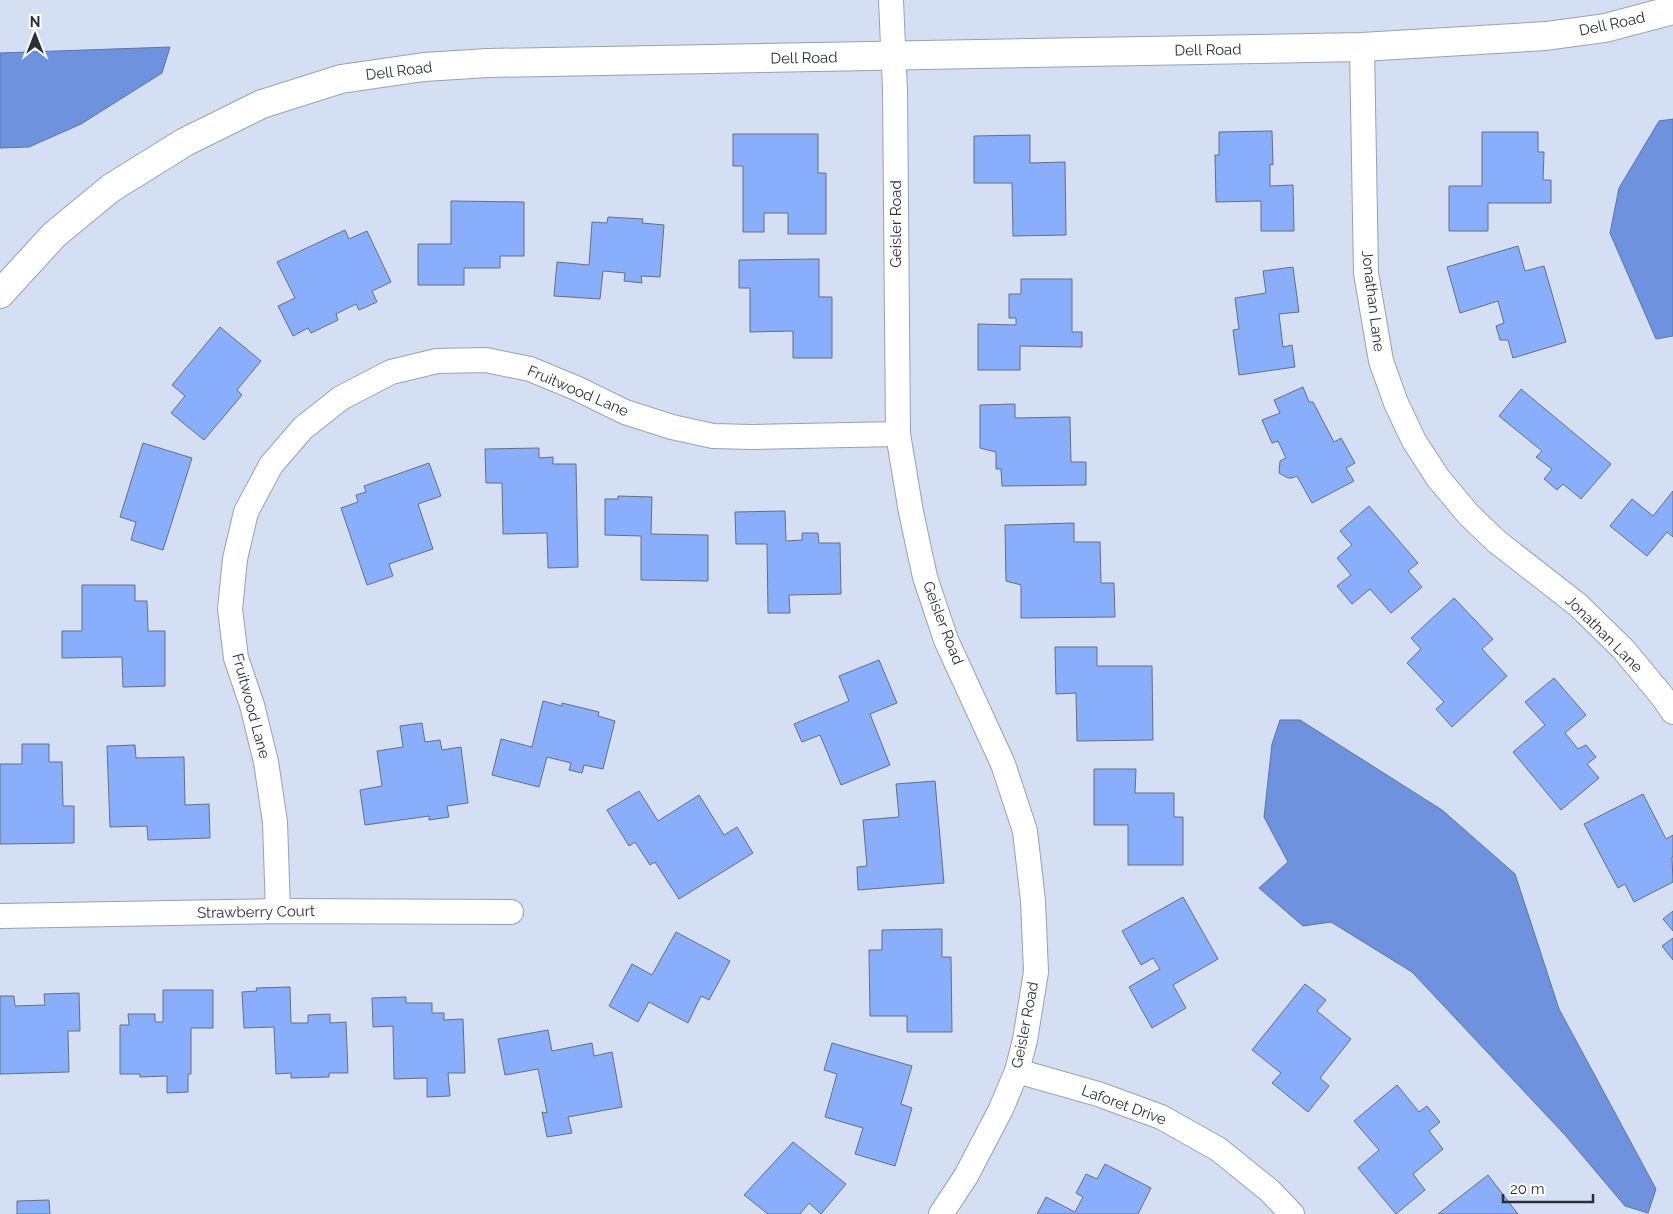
<svg xmlns="http://www.w3.org/2000/svg" width="1673" height="1214" viewBox="0 0 1673 1214" font-family="Raleway,sans-serif">
<style>
.water{fill:#6f92de;stroke:#5b74ac}
.building{fill:#89aefc;stroke:#666e80}
.lines{fill:none;stroke-linecap:round;stroke-linejoin:round}
.minor-casing{stroke:#97a1b4;stroke-width:26}
.tertiary-casing{stroke:#97a1b4;stroke-width:30}
.minor{stroke:#fff;stroke-width:24}
.tertiary{stroke:#fff;stroke-width:28}
.labels{text-anchor:middle;dominant-baseline:central;stroke-width:4;stroke-linejoin:round;paint-order:stroke}
.street-label{font-size:15px;fill:#2b2f36;stroke:#fff}
</style>
<rect width="100%" height="100%" fill="#d5dff3"/>
<!-- water -->
<g class="water">
<polygon points="170,47 162,73 81,124 29,147 0,148 0,53"/>
<polygon points="1673,119 1673,336 1656,339 1610,233 1619,188 1659,121"/>
<polygon points="1280,720 1300,720 1442,810 1515,874 1559,1009 1656,1189 1648,1213 1625,1206 1565,1135 1412,972 1331,922 1303,926 1259,888 1288,862 1264,817 1272,744"/>
</g>
<!-- building -->
<g class="building">
<polygon points="1272,131 1273,165 1270,164 1270,186 1293,185 1294,231 1261,231 1261,201 1216,202 1215,155 1219,155 1219,132"/>
<polygon points="1482,132 1538,132 1538,152 1544,152 1543,180 1551,180 1551,203 1488,203 1488,231 1449,231 1449,186 1482,186"/>
<polygon points="733,134 818,134 818,173 826,173 826,234 788,234 788,213 764,213 764,232 743,232 743,166 733,166"/>
<polygon points="1030,135 1030,163 1065,162 1066,235 1013,236 1012,183 974,183 974,136"/>
<polygon points="451,201 524,202 524,256 500,256 500,268 464,268 464,285 418,285 418,244 451,244"/>
<polygon points="608,217 643,219 642,223 664,225 660,277 641,276 642,283 624,281 625,273 603,271 600,299 554,296 557,262 589,265 592,222 607,223"/>
<polygon points="345,230 349,239 367,231 391,282 372,291 377,302 359,310 356,304 336,314 338,320 311,333 308,328 293,336 278,306 295,298 277,262"/>
<polygon points="1518,246 1525,271 1544,266 1566,342 1513,358 1508,340 1500,340 1496,326 1504,323 1498,301 1460,313 1447,267"/>
<polygon points="819,259 819,297 832,297 832,358 793,358 793,331 750,332 750,288 739,288 739,260"/>
<polygon points="1293,267 1299,312 1279,314 1283,347 1292,345 1295,367 1239,375 1233,330 1239,329 1235,298 1266,293 1263,271"/>
<polygon points="1021,279 1072,279 1072,332 1082,332 1082,347 1020,346 1020,370 978,370 978,324 1016,325 1016,318 1009,318 1009,294 1021,294"/>
<polygon points="220,327 261,361 237,390 242,395 204,440 171,413 185,396 172,385"/>
<polygon points="1303,387 1309,402 1313,402 1334,442 1341,438 1355,463 1346,468 1354,481 1312,503 1297,476 1292,478 1288,478 1279,473 1280,461 1286,458 1278,441 1272,443 1262,420 1280,413 1274,400"/>
<polygon points="1521,389 1611,464 1581,499 1563,484 1557,490 1544,479 1552,469 1536,457 1542,451 1499,416"/>
<polygon points="1015,404 1015,418 1070,417 1071,462 1086,462 1086,485 1002,486 1001,469 996,469 996,452 980,448 980,405"/>
<polygon points="143,443 192,458 163,550 131,540 136,522 120,517"/>
<polygon points="539,448 539,458 553,457 553,464 576,464 578,567 548,568 547,533 503,534 502,483 486,483 485,449"/>
<polygon points="429,463 441,496 418,504 433,549 389,564 393,576 367,585 341,508 358,502 356,495 366,492 364,486"/>
<polygon points="1673,491 1673,537 1667,532 1647,556 1610,526 1632,499 1653,516"/>
<polygon points="618,496 652,497 651,534 708,535 708,581 641,580 641,536 605,535 605,499 618,499"/>
<polygon points="1369,506 1418,563 1408,571 1422,587 1391,613 1370,589 1352,604 1337,586 1351,575 1337,558 1352,545 1340,531"/>
<polygon points="785,511 786,541 802,540 802,533 818,533 819,543 840,543 841,594 789,595 790,613 768,613 767,544 736,544 735,512"/>
<polygon points="1074,523 1074,542 1100,542 1101,583 1114,583 1115,617 1021,618 1021,585 1006,581 1005,525"/>
<polygon points="82,585 135,585 135,601 147,601 148,631 165,631 165,686 123,687 122,657 62,658 62,631 82,631"/>
<polygon points="1454,598 1493,639 1482,649 1507,676 1452,727 1436,709 1444,702 1407,663 1421,649 1411,638"/>
<polygon points="1055,647 1097,647 1097,666 1152,666 1153,740 1077,741 1076,693 1056,694"/>
<polygon points="879,660 897,703 870,714 890,765 841,785 820,735 802,742 794,724 849,701 839,676"/>
<polygon points="1554,678 1586,715 1565,733 1578,749 1586,745 1596,757 1587,764 1599,778 1561,810 1513,752 1545,725 1525,702"/>
<polygon points="543,701 562,706 562,703 599,712 598,716 615,721 603,769 584,765 582,773 569,770 571,763 547,757 539,787 492,775 501,739 532,747"/>
<polygon points="422,723 425,742 440,740 442,750 461,747 468,803 447,806 449,817 429,820 429,816 365,825 360,790 382,786 377,751 403,747 400,726"/>
<polygon points="22,744 49,744 49,762 62,762 63,806 74,806 74,843 0,844 0,764 22,764"/>
<polygon points="135,745 136,758 184,757 185,805 209,804 210,838 148,840 147,826 110,827 107,746"/>
<polygon points="1094,769 1136,769 1135,793 1174,793 1174,817 1183,817 1183,865 1128,865 1128,825 1094,825"/>
<polygon points="935,781 944,883 858,890 857,867 867,866 863,820 899,817 896,784"/>
<polygon points="639,791 658,821 699,795 724,835 737,827 753,853 679,899 655,862 650,865 635,842 629,846 607,810"/>
<polygon points="1643,794 1666,839 1673,835 1673,857 1672,857 1673,882 1634,902 1625,884 1618,888 1584,824"/>
<polygon points="1183,897 1218,959 1173,985 1186,1008 1152,1028 1129,987 1160,969 1153,958 1141,965 1122,931"/>
<polygon points="1673,911 1673,931 1663,919"/>
<polygon points="942,929 942,957 951,957 952,1032 907,1032 907,1016 870,1016 869,950 882,950 882,930"/>
<polygon points="676,932 730,961 709,1000 701,996 688,1023 649,1002 638,1022 609,1006 632,964 652,975"/>
<polygon points="1673,938 1673,960 1662,946"/>
<polygon points="1305,984 1326,1000 1317,1011 1351,1039 1320,1078 1329,1086 1308,1112 1272,1083 1281,1073 1252,1050"/>
<polygon points="290,987 291,1023 308,1023 308,1015 330,1014 330,1023 346,1022 348,1073 329,1073 329,1077 291,1078 291,1073 276,1074 274,1027 244,1028 242,992 257,991 256,988"/>
<polygon points="163,990 213,990 213,1028 191,1028 191,1074 188,1074 188,1092 167,1093 167,1076 140,1077 140,1074 120,1074 120,1025 129,1025 128,1014 155,1014 155,1022 163,1022"/>
<polygon points="79,993 80,1031 68,1031 69,1072 0,1074 0,996 14,996 15,1006 45,1005 44,994"/>
<polygon points="406,997 406,1003 432,1003 432,1013 444,1013 444,1020 463,1019 465,1073 448,1073 450,1096 427,1097 427,1078 394,1079 393,1026 373,1027 372,998"/>
<polygon points="548,1030 552,1051 592,1043 594,1056 612,1052 622,1107 568,1117 572,1133 547,1137 542,1112 547,1113 538,1069 505,1075 498,1039"/>
<polygon points="832,1043 912,1066 901,1104 912,1108 895,1166 855,1154 863,1128 825,1117 837,1074 824,1070"/>
<polygon points="1397,1085 1419,1112 1427,1106 1440,1122 1429,1131 1443,1149 1413,1174 1425,1190 1396,1214 1358,1168 1379,1150 1354,1121"/>
<polygon points="793,1142 846,1184 821,1214 809,1203 800,1214 768,1214 744,1195"/>
<polygon points="1105,1164 1151,1188 1138,1214 1037,1214 1046,1197 1075,1212 1083,1197 1076,1193 1086,1174 1097,1179"/>
<polygon points="1488,1175 1518,1214 1438,1214"/>
<polygon points="49,1200 50,1214 17,1214 17,1201"/>
</g>
<g class="lines">
<!-- minor casing -->
<g class="minor-casing">
<g id="minor">
<polyline points="891,0 895,90 898,434 911,512 925,577 946,640 1003,764 1025,831 1033,901 1036,972 1025,1040 1017,1071 1001,1109 966,1176 941,1214"/>
<polyline points="1362,47 1366,273 1381,361 1396,403 1414,441 1438,478 1468,514 1496,541 1578,605 1623,649 1662,696 1673,712"/>
<polyline points="278,911 275,822 266,762 252,705 236,658 230,609 235,559 246,512 271,465 303,428 341,398 391,372 437,361 486,360 530,369 576,388 625,412 672,427 713,436 752,437 898,434"/>
<polyline points="0,916 278,911 511,912"/>
<polyline points="1017,1071 1098,1094 1161,1117 1218,1149 1270,1191 1292,1214"/>
</g>
</g>
<!-- tertiary casing -->
<g class="tertiary-casing">
<polyline id="tertiary" points="0,294 54,235 111,188 185,142 262,104 341,79 424,67 488,63 1362,47 1546,36 1605,28 1673,10"/>
</g>
<!-- minor -->
<use href="#minor" class="minor"/>
<!-- tertiary -->
<use href="#tertiary" class="tertiary"/>
</g>
<g class="labels">
<!-- street labels -->
<g class="street-label">
<text transform="translate(1612 24) rotate(-12)">Dell Road</text>
<text transform="translate(1208 50) rotate(-1)">Dell Road</text>
<text transform="translate(804 58) rotate(-1)">Dell Road</text>
<text transform="translate(399 71) rotate(-7)">Dell Road</text>
<text transform="translate(896 224) rotate(-90)">Geisler Road</text>
<text transform="translate(1373 301) rotate(83)">Jonathan Lane</text>
<text transform="translate(578 391) rotate(23)">Fruitwood Lane</text>
<text transform="translate(943 623) rotate(69)">Geisler Road</text>
<text transform="translate(1604 634) rotate(45)">Jonathan Lane</text>
<text transform="translate(251 706) rotate(75)">Fruitwood Lane</text>
<text transform="translate(256 912) rotate(-1)">Strawberry Court</text>
<text transform="translate(1025 1025) rotate(-79)">Geisler Road</text>
<text transform="translate(1124 1105) rotate(20)">Laforet Drive</text>
</g>
</g>
<!-- north arrow -->
<g transform="translate(35 35)" stroke="#ffffff" stroke-width="4" paint-order="stroke">
<path d="M0-4L9 19L0 12L-9 19Z" fill="#2b2f36"/>
<text y="-8" font-size="14" font-weight="bold" text-anchor="middle" fill="#2b2f36">N</text>
</g>
<!-- scale -->
<path d="M1503 1194v8h90v-8" fill="none" stroke="#2b2f36" stroke-width="2.5"/>
<text x="1510" y="1194" font-size="15" fill="#2b2f36" stroke="#ffffff" stroke-width="4" paint-order="stroke">20 m</text>
</svg>
